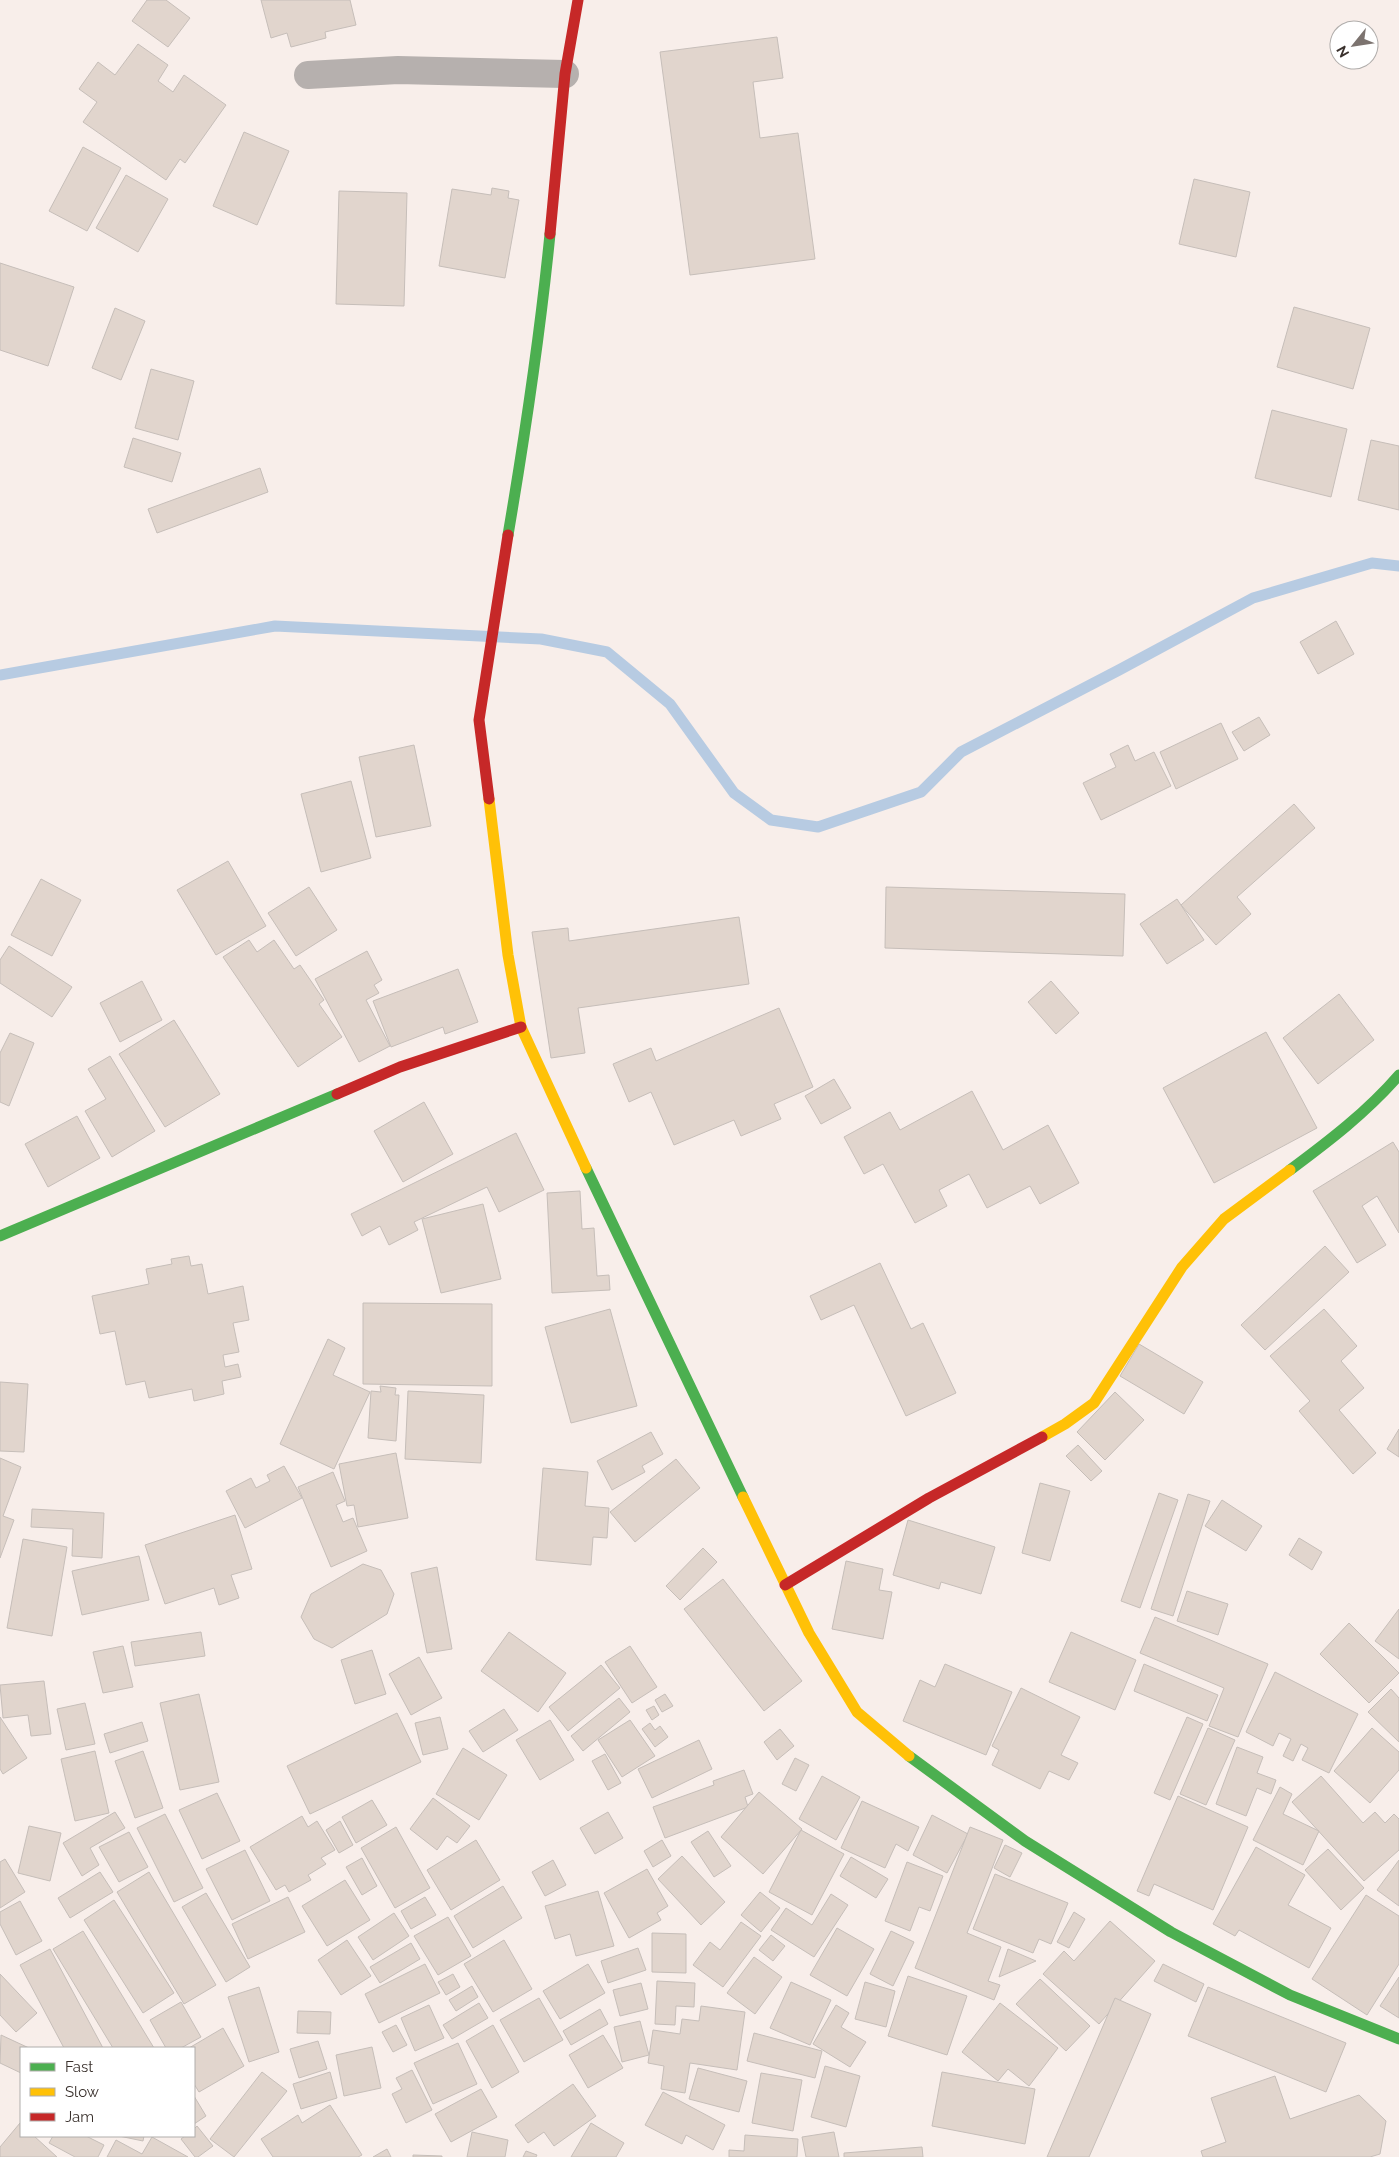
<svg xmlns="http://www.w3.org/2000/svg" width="1399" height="2157" viewBox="0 0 1399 2157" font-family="Raleway,sans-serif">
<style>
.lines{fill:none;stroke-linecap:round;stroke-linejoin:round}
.stream{stroke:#b7cbe2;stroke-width:11}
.building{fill:#e1d5cd;stroke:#c6beb9}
.street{stroke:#b6b0ae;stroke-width:28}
.fast{stroke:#4caf50;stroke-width:11}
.slow{stroke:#ffc107;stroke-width:11}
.jam{stroke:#c62828;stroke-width:11}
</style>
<rect width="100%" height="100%" fill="#f8eeea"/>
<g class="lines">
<!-- stream -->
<polyline class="stream" points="0,675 275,626 541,639 607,652 670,704 734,793 771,820 818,827 921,792 961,752 1119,670 1253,598 1372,563 1399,566"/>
</g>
<!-- building -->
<g class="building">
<polygon points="147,0 166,0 190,18 168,47 132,21"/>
<polygon points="261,0 350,0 356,25 325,32 326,38 291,47 287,33 271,38"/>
<polygon points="777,37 783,78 753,82 760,138 798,133 815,259 690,275 660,52"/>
<polygon points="138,44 168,65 158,81 173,92 184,75 226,105 185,163 180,159 166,180 83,122 97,102 79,89 98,62 115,75"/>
<polygon points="244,132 289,151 257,225 213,206"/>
<polygon points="83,147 121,168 87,231 49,211"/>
<polygon points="126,175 168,199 138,252 96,228"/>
<polygon points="1194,179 1250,192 1236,257 1179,244"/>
<polygon points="492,188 509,191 508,198 519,200 505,278 439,266 452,189 491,195"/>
<polygon points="339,191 407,193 404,306 336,304"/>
<polygon points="0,263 74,287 48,366 0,350"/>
<polygon points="1294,307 1370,328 1353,389 1277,367"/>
<polygon points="115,308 145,321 121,380 92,368"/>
<polygon points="151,369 194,381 178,440 135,428"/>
<polygon points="1272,410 1347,429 1331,497 1255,478"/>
<polygon points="133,438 181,453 172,482 124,467"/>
<polygon points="1371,440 1399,446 1399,510 1358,500"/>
<polygon points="260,468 268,492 157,533 148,509"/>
<polygon points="1336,621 1354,654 1318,674 1300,642"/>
<polygon points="1259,717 1270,735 1244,751 1232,732"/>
<polygon points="1221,723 1238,759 1176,789 1160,752"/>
<polygon points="414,745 431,826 376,837 359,757"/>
<polygon points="1128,745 1135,761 1154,752 1171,786 1101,820 1083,783 1116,767 1110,754"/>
<polygon points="351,781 371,858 321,872 301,794"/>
<polygon points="1294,804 1315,828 1237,897 1251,914 1216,945 1181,905"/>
<polygon points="228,861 266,926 216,955 177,890"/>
<polygon points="41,879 81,900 52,956 11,935"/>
<polygon points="309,887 337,930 296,956 268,913"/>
<polygon points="886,887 1125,894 1123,956 885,948"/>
<polygon points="1177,899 1204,940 1167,964 1140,924"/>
<polygon points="739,917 749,984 578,1008 585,1053 551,1058 532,932 568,928 569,941"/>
<polygon points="249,940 257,952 274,940 294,969 300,965 324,1000 319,1004 342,1037 298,1067 223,957"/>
<polygon points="9,946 72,987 52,1017 0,983 0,960"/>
<polygon points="367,951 382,980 374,985 379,993 366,1000 390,1046 359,1062 315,979"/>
<polygon points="458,969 478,1022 445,1034 443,1027 391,1047 373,1001"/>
<polygon points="142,981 162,1020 120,1042 100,1003"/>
<polygon points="1051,981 1079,1013 1056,1034 1028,1002"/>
<polygon points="1339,994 1374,1040 1318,1084 1283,1038"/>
<polygon points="779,1008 813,1087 774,1104 781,1119 741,1136 734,1120 674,1145 651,1092 629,1102 613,1064 651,1048 656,1061"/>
<polygon points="174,1020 220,1094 165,1127 119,1054"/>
<polygon points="1266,1032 1317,1128 1214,1183 1163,1088"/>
<polygon points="10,1033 34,1043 9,1106 0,1102 0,1053"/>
<polygon points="110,1056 155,1131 112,1157 85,1111 106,1099 88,1069"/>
<polygon points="834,1079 851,1108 821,1124 805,1096"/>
<polygon points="972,1091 1003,1150 1048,1125 1079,1183 1040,1204 1030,1186 987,1208 969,1174 939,1190 947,1206 915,1223 883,1164 864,1174 844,1137 890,1112 900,1130"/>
<polygon points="424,1102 453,1154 403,1182 374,1131"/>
<polygon points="77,1116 100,1158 48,1187 25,1144"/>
<polygon points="516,1133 544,1190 499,1212 487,1187 414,1222 418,1230 389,1245 380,1226 362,1236 351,1214"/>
<polygon points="1393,1142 1399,1152 1399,1233 1377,1196 1362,1206 1386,1245 1357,1263 1313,1191"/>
<polygon points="580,1191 582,1229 594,1228 597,1276 609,1275 610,1290 552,1293 547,1193"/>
<polygon points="483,1204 501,1279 441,1293 422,1219"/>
<polygon points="1325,1246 1349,1272 1265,1350 1241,1325"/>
<polygon points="189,1256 191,1266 202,1264 208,1294 243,1286 249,1320 233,1323 239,1352 223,1355 225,1367 238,1364 241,1377 222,1381 224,1394 194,1401 192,1389 149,1398 145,1381 126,1385 115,1331 100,1334 92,1296 149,1284 146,1269 172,1264 171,1259"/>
<polygon points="880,1263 911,1329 923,1323 956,1393 906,1416 854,1305 821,1320 810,1296"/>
<polygon points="363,1303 492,1304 492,1386 363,1384"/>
<polygon points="610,1309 637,1406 571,1423 545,1327"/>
<polygon points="1324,1309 1357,1346 1341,1361 1364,1388 1339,1410 1376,1453 1353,1474 1299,1411 1310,1401 1270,1356"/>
<polygon points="328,1339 345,1348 333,1375 370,1392 334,1469 280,1444"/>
<polygon points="1139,1344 1203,1382 1184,1414 1120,1376"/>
<polygon points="0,1382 28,1384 24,1452 0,1451"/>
<polygon points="380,1386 396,1388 395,1395 399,1395 396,1441 368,1438 371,1391 381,1392"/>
<polygon points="408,1391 484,1395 481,1463 405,1459"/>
<polygon points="1115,1392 1144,1420 1105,1460 1077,1432"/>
<polygon points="1399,1429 1399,1457 1387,1449"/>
<polygon points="651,1432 663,1454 642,1466 645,1472 612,1490 597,1461"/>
<polygon points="1078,1445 1102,1471 1091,1481 1066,1456"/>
<polygon points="396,1453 408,1518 358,1527 354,1505 347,1506 339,1464"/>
<polygon points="0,1458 21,1467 3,1516 14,1520 0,1558"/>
<polygon points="676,1459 700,1488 635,1542 610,1512"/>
<polygon points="284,1466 302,1498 245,1528 226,1491 251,1478 256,1488 270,1481 267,1475"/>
<polygon points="543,1468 588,1472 585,1506 609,1508 607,1538 593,1537 591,1565 536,1560"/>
<polygon points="333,1472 345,1501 336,1505 343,1522 353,1518 367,1551 331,1567 298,1487"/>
<polygon points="1040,1483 1070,1491 1050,1561 1022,1553"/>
<polygon points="1159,1493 1178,1500 1140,1608 1121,1601"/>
<polygon points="1188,1494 1210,1501 1173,1616 1151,1609"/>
<polygon points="1222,1500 1262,1526 1246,1551 1205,1526"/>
<polygon points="32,1509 104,1513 102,1558 72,1556 73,1529 31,1527"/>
<polygon points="235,1515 252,1569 231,1575 239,1598 219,1605 214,1588 165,1604 145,1545"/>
<polygon points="908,1520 995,1547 981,1594 941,1582 939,1589 893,1575"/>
<polygon points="1299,1538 1322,1552 1312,1570 1289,1555"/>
<polygon points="23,1539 67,1547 52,1636 7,1628"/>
<polygon points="703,1548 717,1562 680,1600 666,1586"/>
<polygon points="139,1556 149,1600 82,1615 72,1571"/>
<polygon points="846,1561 883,1569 879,1590 892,1592 883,1639 832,1629"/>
<polygon points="363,1564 381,1570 394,1594 387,1614 332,1648 314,1639 301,1617 311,1594"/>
<polygon points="437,1567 452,1649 427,1653 411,1573"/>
<polygon points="723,1579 802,1681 764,1711 684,1609"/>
<polygon points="1187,1591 1228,1604 1218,1635 1177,1621"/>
<polygon points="1399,1609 1399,1659 1375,1641"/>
<polygon points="1155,1617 1268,1664 1238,1737 1209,1726 1224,1688 1140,1653"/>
<polygon points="1349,1623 1399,1673 1369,1703 1320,1654"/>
<polygon points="201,1632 205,1656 135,1666 131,1642"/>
<polygon points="509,1632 566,1673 538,1712 481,1671"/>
<polygon points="1071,1632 1136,1660 1115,1710 1049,1682"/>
<polygon points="123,1646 133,1687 103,1693 93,1652"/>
<polygon points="630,1646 657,1687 632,1703 605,1662"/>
<polygon points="372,1650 386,1694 355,1704 341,1660"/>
<polygon points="419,1657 442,1698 411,1715 389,1674"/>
<polygon points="945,1664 1012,1692 986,1755 903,1721 920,1680 935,1687"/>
<polygon points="1144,1664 1218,1695 1207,1721 1134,1691"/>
<polygon points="601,1665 620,1688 568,1731 549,1707"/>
<polygon points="1275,1672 1358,1714 1329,1773 1302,1760 1308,1748 1301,1744 1293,1761 1283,1756 1291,1739 1279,1733 1273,1746 1246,1732"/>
<polygon points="44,1681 51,1734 31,1736 28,1715 3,1718 0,1685"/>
<polygon points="1021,1688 1080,1717 1061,1755 1078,1763 1069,1780 1049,1771 1040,1789 992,1765 999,1750 992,1746"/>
<polygon points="1391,1689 1399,1698 1399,1742 1368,1712"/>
<polygon points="199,1694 219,1782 180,1790 160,1703"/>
<polygon points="665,1694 673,1706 662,1712 655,1700"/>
<polygon points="619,1698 630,1712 583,1751 571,1736"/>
<polygon points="85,1703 95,1744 66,1750 57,1709"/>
<polygon points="654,1706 659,1715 652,1720 646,1710"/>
<polygon points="504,1709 518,1730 483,1752 469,1731"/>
<polygon points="397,1713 421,1762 310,1814 287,1766"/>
<polygon points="0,1717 27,1758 3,1774 0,1769"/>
<polygon points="440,1717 448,1749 423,1755 415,1723"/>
<polygon points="1187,1717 1203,1724 1170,1800 1154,1793"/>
<polygon points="550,1720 574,1760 540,1780 516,1740"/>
<polygon points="630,1720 655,1756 622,1777 598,1740"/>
<polygon points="142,1722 148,1741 110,1753 104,1734"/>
<polygon points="650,1723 655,1730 660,1726 668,1737 655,1747 642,1729"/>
<polygon points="1208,1728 1235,1740 1206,1805 1180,1794"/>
<polygon points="1372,1728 1399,1752 1399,1770 1370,1803 1334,1771"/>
<polygon points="780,1729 794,1746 777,1760 764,1742"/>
<polygon points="699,1740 712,1769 652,1798 638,1769"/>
<polygon points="1237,1747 1263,1757 1257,1773 1276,1780 1271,1794 1257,1788 1246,1816 1216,1804"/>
<polygon points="463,1748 507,1775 479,1820 436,1794"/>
<polygon points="95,1751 109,1813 75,1821 61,1759"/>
<polygon points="143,1751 163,1808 135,1818 115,1761"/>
<polygon points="605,1754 621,1783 608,1790 592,1761"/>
<polygon points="795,1758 809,1765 796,1791 782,1784"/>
<polygon points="744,1770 753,1794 745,1797 748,1807 665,1838 653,1807 714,1785 713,1781"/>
<polygon points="822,1776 860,1797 836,1840 799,1819"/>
<polygon points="1321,1776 1363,1823 1375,1812 1385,1823 1394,1814 1399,1819 1399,1850 1364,1881 1292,1802"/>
<polygon points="1280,1787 1292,1794 1283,1814 1319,1831 1303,1865 1253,1840"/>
<polygon points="759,1792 802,1829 763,1874 721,1837"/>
<polygon points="217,1793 240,1841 202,1859 179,1810"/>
<polygon points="1178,1796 1248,1827 1213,1910 1154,1884 1149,1896 1137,1891"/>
<polygon points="433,1798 470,1826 457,1843 447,1836 437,1850 410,1829"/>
<polygon points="372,1800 387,1825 356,1843 342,1817"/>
<polygon points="862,1801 919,1827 908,1851 896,1844 885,1868 841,1848"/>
<polygon points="115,1812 125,1828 90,1848 99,1865 82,1876 63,1843"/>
<polygon points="608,1812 623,1838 595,1854 580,1828"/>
<polygon points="165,1814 203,1888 174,1902 137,1828"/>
<polygon points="932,1815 968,1834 947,1873 913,1855"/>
<polygon points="302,1816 308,1827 317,1821 335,1850 321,1858 326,1864 308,1875 311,1880 289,1892 285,1885 276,1890 250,1847"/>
<polygon points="340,1821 353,1845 339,1853 326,1830"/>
<polygon points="29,1826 61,1833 50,1881 18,1873"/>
<polygon points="396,1827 430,1888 395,1908 361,1848"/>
<polygon points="970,1827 1003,1840 967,1933 1001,1947 988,1981 1000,1985 994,2000 915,1968"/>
<polygon points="801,1830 844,1854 812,1915 769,1892"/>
<polygon points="708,1831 731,1866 714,1877 691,1842"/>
<polygon points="129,1832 148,1867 119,1882 99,1847"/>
<polygon points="476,1840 500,1880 451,1910 427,1870"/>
<polygon points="662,1840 671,1856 653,1867 644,1851"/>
<polygon points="1005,1845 1022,1853 1010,1877 994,1868"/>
<polygon points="1256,1847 1305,1875 1288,1905 1331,1928 1309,1968 1239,1930 1235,1936 1213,1924"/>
<polygon points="1328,1849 1364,1888 1341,1910 1305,1870"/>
<polygon points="245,1850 270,1901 232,1920 206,1869"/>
<polygon points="682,1856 725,1902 701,1925 658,1879"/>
<polygon points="851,1857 888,1879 876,1898 840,1876"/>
<polygon points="362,1858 377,1886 362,1895 346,1867"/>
<polygon points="5,1859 25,1892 0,1908 0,1862"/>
<polygon points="553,1860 566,1885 545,1896 532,1872"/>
<polygon points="1399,1860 1399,1906 1377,1890"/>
<polygon points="907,1862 943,1876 930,1911 919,1907 910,1931 885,1921"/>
<polygon points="647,1869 668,1906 657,1913 661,1920 629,1938 604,1893"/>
<polygon points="100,1872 113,1892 70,1918 58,1898"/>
<polygon points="149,1872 216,1985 184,2004 117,1892"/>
<polygon points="995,1874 1068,1903 1051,1944 1039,1939 1033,1953 973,1929"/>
<polygon points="345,1880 370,1920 327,1946 302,1906"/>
<polygon points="503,1886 522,1918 473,1948 454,1916"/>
<polygon points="598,1891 614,1946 576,1956 570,1934 555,1939 545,1906"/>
<polygon points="760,1892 780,1908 761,1932 741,1915"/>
<polygon points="206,1893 250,1967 226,1982 182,1907"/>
<polygon points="831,1894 848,1905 814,1957 771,1930 786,1908 812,1925"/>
<polygon points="1366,1895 1399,1916 1399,1964 1367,2015 1312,1979"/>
<polygon points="288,1897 305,1932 248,1959 232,1924"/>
<polygon points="425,1897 436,1915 411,1929 401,1911"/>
<polygon points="114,1900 174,1993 143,2013 84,1920"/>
<polygon points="20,1901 42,1941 16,1955 0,1924 0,1912"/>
<polygon points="1074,1912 1085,1919 1069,1948 1057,1942"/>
<polygon points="394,1913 409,1936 373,1960 358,1937"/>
<polygon points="448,1917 471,1956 438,1975 414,1936"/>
<polygon points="1110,1921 1155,1961 1099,2024 1043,1974 1064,1951 1074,1961"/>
<polygon points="741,1922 761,1936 723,1987 693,1965 710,1942 720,1950"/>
<polygon points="837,1928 874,1949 847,1996 810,1975"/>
<polygon points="83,1931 154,2048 113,2048 53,1949"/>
<polygon points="891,1931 914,1942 893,1986 870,1974"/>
<polygon points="652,1933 686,1934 686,1973 652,1972"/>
<polygon points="771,1935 785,1946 773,1961 759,1950"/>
<polygon points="347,1940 371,1976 341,1995 318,1960"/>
<polygon points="504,1940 532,1989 493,2012 464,1964"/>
<polygon points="411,1943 420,1959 380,1983 370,1967"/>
<polygon points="638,1948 646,1970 608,1983 601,1961"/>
<polygon points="50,1949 103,2048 64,2048 20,1965"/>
<polygon points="1008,1949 1036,1961 999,1977"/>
<polygon points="754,1957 782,1977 755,2014 727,1993"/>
<polygon points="425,1964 440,1993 379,2023 365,1994"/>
<polygon points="588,1964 605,1993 560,2019 543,1991"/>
<polygon points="1163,1964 1204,1984 1196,2002 1154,1981"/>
<polygon points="0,1974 37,2013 16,2032 0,2015"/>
<polygon points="453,1974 460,1987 446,1995 438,1982"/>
<polygon points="908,1976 967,1996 947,2055 888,2036"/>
<polygon points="1399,1977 1399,2018 1380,2006"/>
<polygon points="1040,1979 1090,2026 1066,2051 1016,2004"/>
<polygon points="657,1981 695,1983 694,2007 676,2006 675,2025 655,2024"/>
<polygon points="791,1982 831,2000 810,2045 770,2028"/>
<polygon points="865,1982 895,1991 886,2027 855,2019"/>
<polygon points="641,1983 648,2009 620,2016 613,1990"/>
<polygon points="472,1986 478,1997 456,2011 449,2000"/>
<polygon points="259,1987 279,2052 249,2062 228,1997"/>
<polygon points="1208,1987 1346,2043 1326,2092 1188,2036"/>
<polygon points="539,1998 563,2040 524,2062 500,2020"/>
<polygon points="1115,1998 1151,2014 1127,2070 1089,2157 1047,2157"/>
<polygon points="181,2002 201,2037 181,2048 166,2048 150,2020"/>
<polygon points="479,2003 488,2018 452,2039 443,2025"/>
<polygon points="1000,2003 1058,2048 1029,2086 1008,2069 998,2081 962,2052"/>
<polygon points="429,2005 444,2038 415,2051 401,2018"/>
<polygon points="836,2005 849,2013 841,2027 866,2042 850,2067 813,2044"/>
<polygon points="701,2006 745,2012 737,2070 690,2063 685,2093 661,2089 664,2066 648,2063 653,2030 680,2034 682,2019 699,2021"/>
<polygon points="600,2009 608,2024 571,2045 563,2031"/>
<polygon points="298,2011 331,2012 330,2034 297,2033"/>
<polygon points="640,2021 649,2055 622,2062 614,2027"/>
<polygon points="396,2025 407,2045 393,2052 382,2032"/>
<polygon points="493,2025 519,2072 492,2088 466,2041"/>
<polygon points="223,2028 244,2066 199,2092 194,2084 194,2048 189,2048"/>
<polygon points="754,2033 822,2051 815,2078 747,2061"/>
<polygon points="1,2035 29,2048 21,2048 21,2073 0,2063"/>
<polygon points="603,2035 623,2068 588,2088 569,2055"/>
<polygon points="318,2041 327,2069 299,2078 290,2049"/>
<polygon points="458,2043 477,2084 433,2104 414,2063"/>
<polygon points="372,2047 381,2088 344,2096 336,2055"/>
<polygon points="825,2066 860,2076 846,2127 811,2117"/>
<polygon points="698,2068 747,2081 739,2112 689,2099"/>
<polygon points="412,2070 432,2110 406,2123 392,2094 402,2089 396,2078"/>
<polygon points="262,2072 287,2091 234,2157 210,2139"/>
<polygon points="330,2072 337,2098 301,2109 293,2084"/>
<polygon points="942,2072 1035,2089 1025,2144 932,2126"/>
<polygon points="761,2073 802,2080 793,2131 752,2123"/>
<polygon points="1275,2076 1290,2119 1359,2095 1386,2121 1380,2154 1370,2157 1203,2157 1201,2151 1226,2142 1211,2098"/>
<polygon points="573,2084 596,2116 554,2146 544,2132 528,2143 515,2125"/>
<polygon points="481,2089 497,2117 451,2142 435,2114"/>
<polygon points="663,2092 725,2125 713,2150 686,2135 682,2144 645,2125"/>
<polygon points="194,2096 206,2116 194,2124"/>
<polygon points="330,2105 362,2155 358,2157 273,2157 261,2139 298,2115 302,2123"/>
<polygon points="20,2123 21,2136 34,2136 57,2157 0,2157 0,2147"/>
<polygon points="591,2123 624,2143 616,2157 571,2157"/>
<polygon points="197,2126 213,2146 198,2157 195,2157 181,2139 185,2136 194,2136 194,2129"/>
<polygon points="472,2132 508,2140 505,2157 467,2157"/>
<polygon points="834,2132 839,2157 806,2157 802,2137"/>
<polygon points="745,2135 798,2139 797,2157 729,2157 729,2150 744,2151"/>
<polygon points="53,2136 86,2136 104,2145 98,2157 75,2157 49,2143"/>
<polygon points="119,2136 144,2136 143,2141"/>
<polygon points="152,2137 188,2157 107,2157 116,2140 142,2154"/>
<polygon points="922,2147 923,2157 844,2157 844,2153"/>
<polygon points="387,2149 391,2157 373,2157"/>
<polygon points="526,2151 537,2155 536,2157 523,2157"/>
<polygon points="413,2155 442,2156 442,2157 413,2157"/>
</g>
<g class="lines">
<!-- street -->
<polyline class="street" points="308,75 398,70 565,74"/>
<!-- fast -->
<g class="fast">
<path d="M508 535C525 435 540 335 550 234"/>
<polyline points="586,1168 743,1497"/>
<path d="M1290 1170C1329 1141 1367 1112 1399 1075"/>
<polyline points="0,1236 337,1094"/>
<polyline points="909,1756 1025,1841 1171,1932 1290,1995 1399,2039"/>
</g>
<!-- slow -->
<g class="slow">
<polyline points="489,799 508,955 521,1027 586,1168"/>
<polyline points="1042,1437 1065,1424 1094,1403 1182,1267 1224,1219 1290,1170"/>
<polyline points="743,1497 809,1633 857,1712 909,1756"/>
</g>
<!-- jam -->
<g class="jam">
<polyline points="550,234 565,74 578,0"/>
<polyline points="489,799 479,720 508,535"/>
<polyline points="337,1094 400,1067 521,1027"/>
<polyline points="785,1585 929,1498 1042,1437"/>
</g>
</g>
<!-- legend -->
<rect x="20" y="2047" width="175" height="90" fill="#ffffff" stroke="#b0adab"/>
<rect x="30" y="2063" width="25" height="8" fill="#4caf50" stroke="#b0adab"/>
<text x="65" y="2072" font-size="15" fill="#3a312d">Fast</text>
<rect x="30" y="2088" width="25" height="8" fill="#ffc107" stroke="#b0adab"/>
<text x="65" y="2097" font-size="15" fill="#3a312d">Slow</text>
<rect x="30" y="2113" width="25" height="8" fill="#c62828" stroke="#b0adab"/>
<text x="65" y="2122" font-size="15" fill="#3a312d">Jam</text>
<!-- north arrow -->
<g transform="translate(1354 45) rotate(240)"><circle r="24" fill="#ffffff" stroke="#b0adab"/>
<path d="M0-4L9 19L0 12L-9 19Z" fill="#7c736f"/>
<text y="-8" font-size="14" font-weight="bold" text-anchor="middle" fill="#3a312d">N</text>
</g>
</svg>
